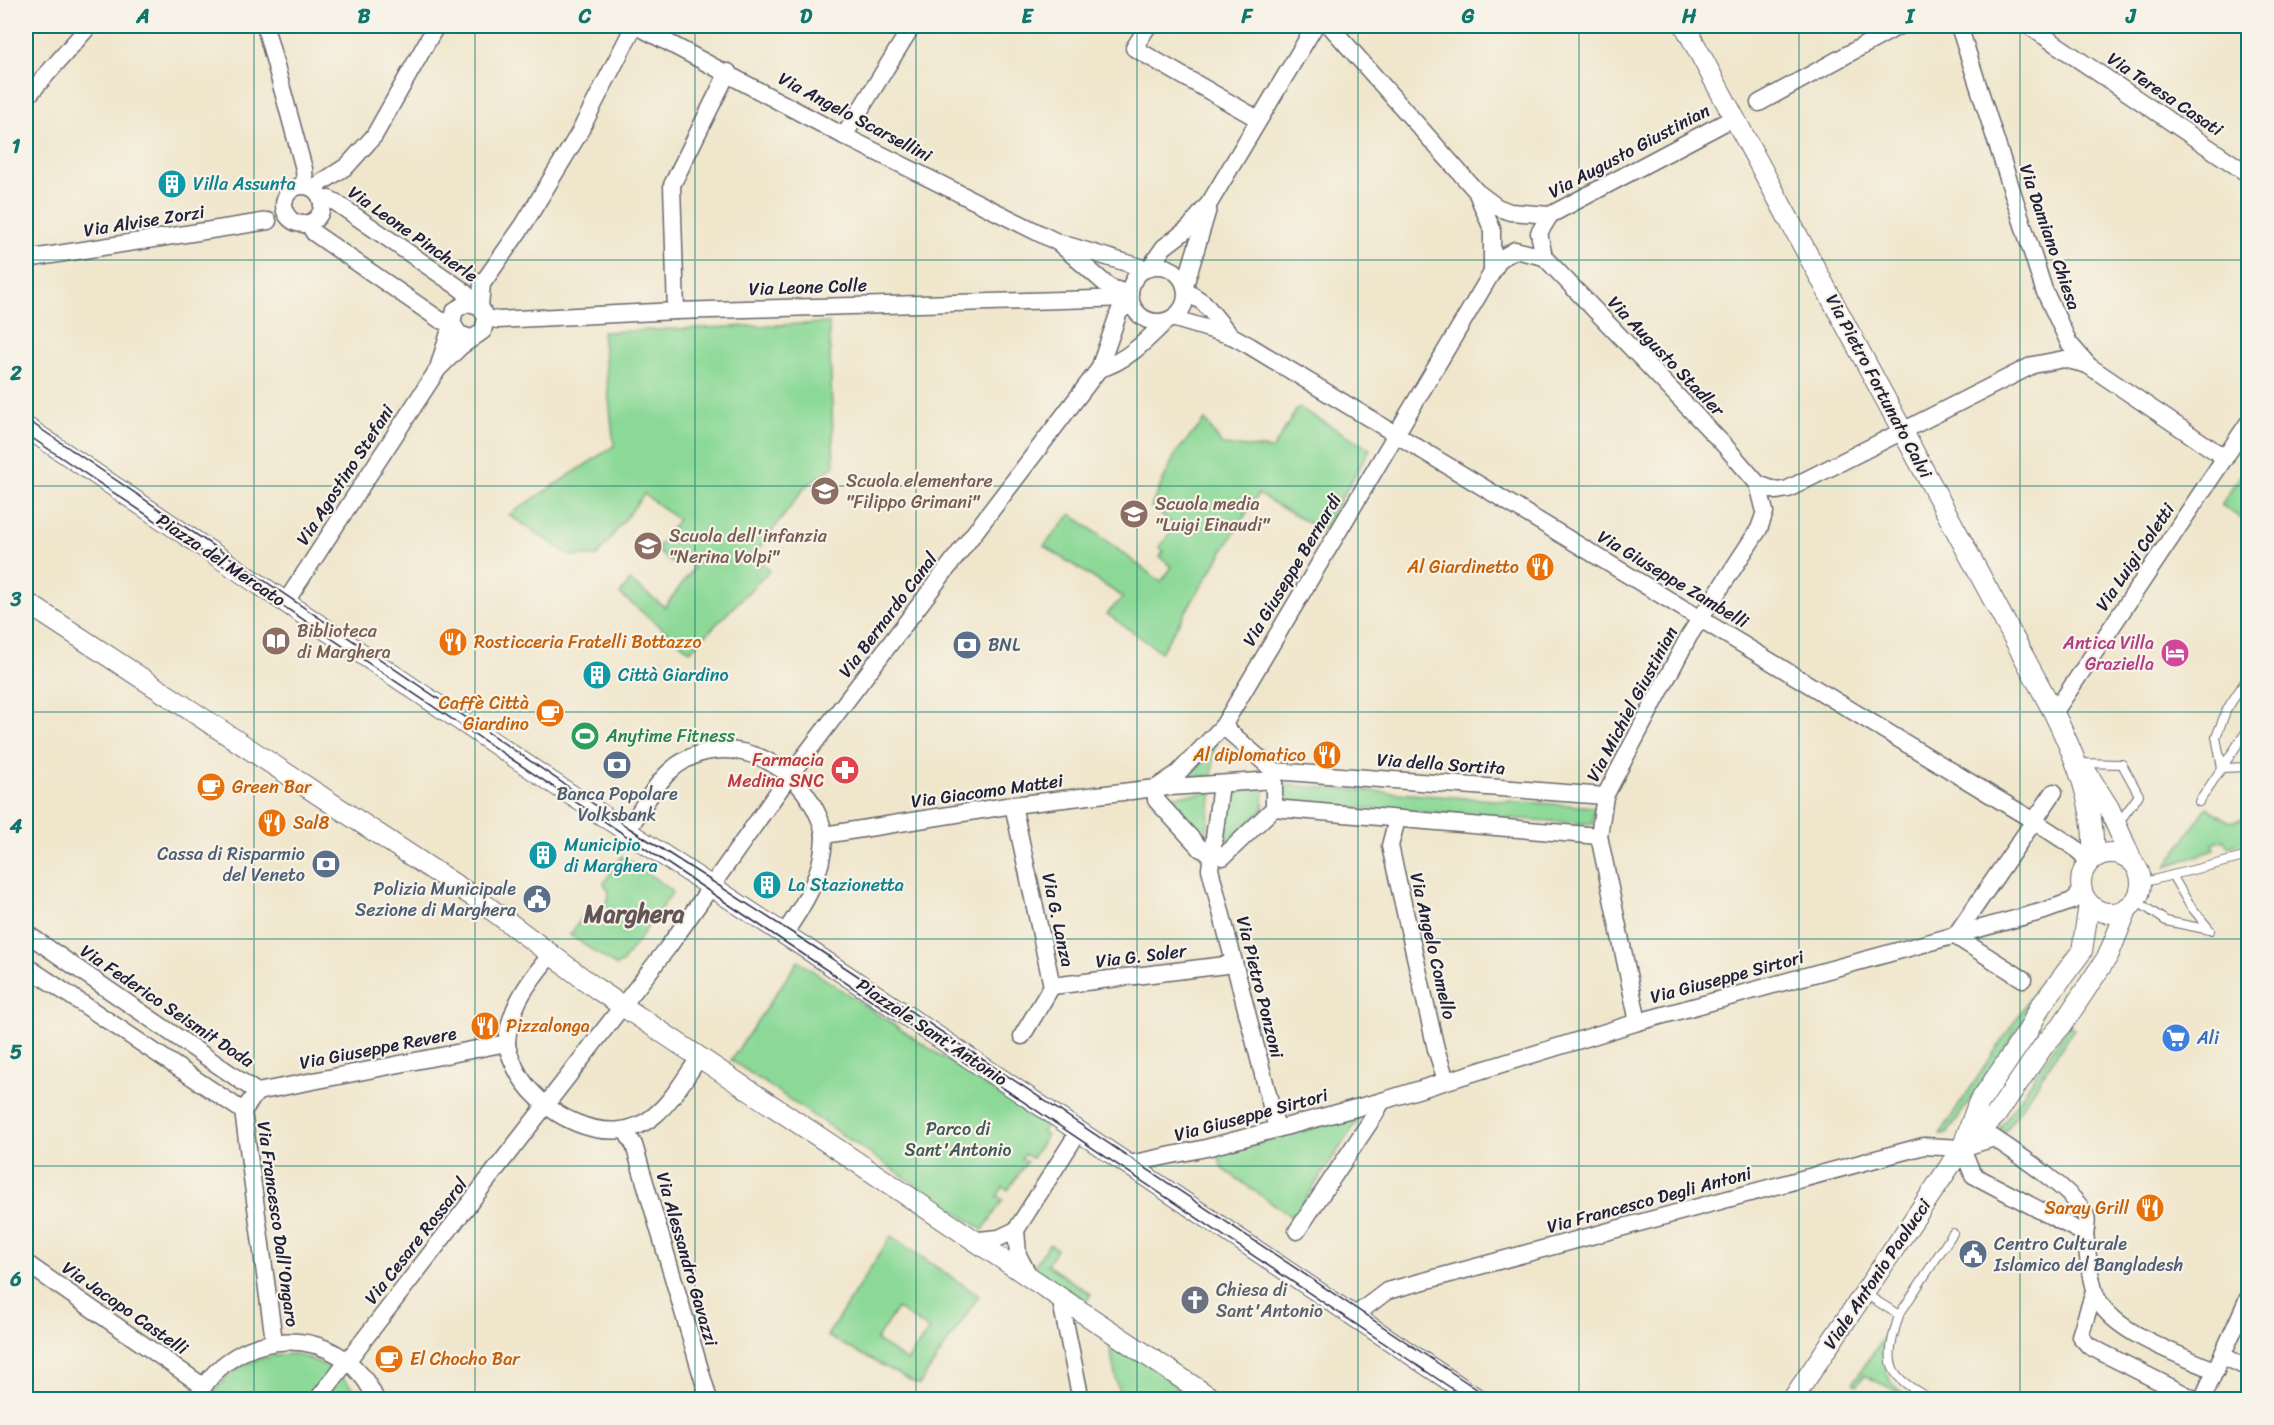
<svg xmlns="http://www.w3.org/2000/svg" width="2274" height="1425" viewBox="0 0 2274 1425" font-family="Sriracha,sans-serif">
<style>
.green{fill:#8cd997;stroke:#577e69;stroke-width:1.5;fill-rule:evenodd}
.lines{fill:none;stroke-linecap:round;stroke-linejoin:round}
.service-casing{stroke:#6a676e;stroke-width:10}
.minor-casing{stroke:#6a676e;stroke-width:19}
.tertiary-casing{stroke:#6a676e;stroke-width:22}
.service{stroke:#fff;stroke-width:8}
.minor{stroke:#fff;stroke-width:16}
.tertiary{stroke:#fff;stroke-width:20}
.tram{stroke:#22223b;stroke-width:1.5}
.grid{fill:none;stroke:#0f766e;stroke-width:1.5;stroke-opacity:0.55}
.labels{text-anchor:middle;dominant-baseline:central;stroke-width:4.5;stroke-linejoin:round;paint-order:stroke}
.street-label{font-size:18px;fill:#22223b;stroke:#f7f3e8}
.culture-label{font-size:18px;fill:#0d838f;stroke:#f7f3e8;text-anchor:start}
.education-label{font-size:18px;fill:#785e54;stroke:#f7f3e8;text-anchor:start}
.food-label{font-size:18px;fill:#c56008;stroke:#f7f3e8;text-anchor:start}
.hotel-label{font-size:18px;fill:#b23c85;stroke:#f7f3e8;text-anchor:end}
.service-label{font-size:18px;fill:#4e5e75;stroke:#f7f3e8;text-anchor:start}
.leisure-label{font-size:18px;fill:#27864d;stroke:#f7f3e8;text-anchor:start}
.health-label{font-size:18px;fill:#be3a42;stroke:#f7f3e8;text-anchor:end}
.shop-label{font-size:18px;fill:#366cbe;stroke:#f7f3e8;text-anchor:start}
.park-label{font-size:18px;fill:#425957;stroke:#f7f3e8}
.worship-label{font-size:18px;fill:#5b616d;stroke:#f7f3e8;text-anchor:start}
.district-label{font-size:24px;font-weight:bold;fill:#635556;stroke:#f7f3e8}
.neatline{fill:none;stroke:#0f766e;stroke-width:2}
.grid-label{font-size:20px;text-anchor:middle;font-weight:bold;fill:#0f766e}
</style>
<rect width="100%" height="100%" fill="#f7f3e8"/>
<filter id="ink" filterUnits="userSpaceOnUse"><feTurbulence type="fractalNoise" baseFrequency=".0167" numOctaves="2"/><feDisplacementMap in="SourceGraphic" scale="12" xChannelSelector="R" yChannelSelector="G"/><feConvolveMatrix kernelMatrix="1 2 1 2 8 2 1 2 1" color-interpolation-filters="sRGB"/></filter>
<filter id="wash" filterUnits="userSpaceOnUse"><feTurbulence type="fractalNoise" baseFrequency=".008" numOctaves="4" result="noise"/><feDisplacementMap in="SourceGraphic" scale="24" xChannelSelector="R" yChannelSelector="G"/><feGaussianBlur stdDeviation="1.35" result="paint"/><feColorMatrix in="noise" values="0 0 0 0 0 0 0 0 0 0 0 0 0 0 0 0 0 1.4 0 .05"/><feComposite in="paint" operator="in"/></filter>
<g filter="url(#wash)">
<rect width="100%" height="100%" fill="#f0e6cc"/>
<!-- green -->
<g class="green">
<polygon points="829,323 834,466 807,485 753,556 770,570 690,651 620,594 630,581 665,607 694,568 679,557 674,564 656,550 678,520 644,494 597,556 571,556 509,515 614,446 602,332"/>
<polygon points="1298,407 1370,449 1322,531 1258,494 1161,652 1107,614 1123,597 1044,546 1071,514 1161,582 1172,567 1160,557 1164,551 1159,548 1175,526 1151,507 1176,453 1205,420 1222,445 1273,449"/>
<polygon points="2248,464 2248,523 2221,505"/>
<polygon points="1215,742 1212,776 1187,777"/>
<polygon points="1284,785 1594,807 1593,824 1283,803"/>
<polygon points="1264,786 1263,810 1224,846 1231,789"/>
<polygon points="1212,792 1205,843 1164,797"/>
<polygon points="2207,807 2230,822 2248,817 2248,841 2228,847 2224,840 2213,844 2215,850 2166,866"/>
<polygon points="622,856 670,889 672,893 622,963 616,966 570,935 588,908 598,909 608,901 609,892 604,883"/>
<polygon points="2068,946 2076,946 2054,974 1947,1134 1940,1134 2062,950"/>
<polygon points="798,961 1046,1126 1043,1132 1047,1135 1032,1158 1024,1154 1021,1158 1027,1162 1008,1190 1003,1187 997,1196 1003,1200 983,1230 731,1060"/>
<polygon points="2069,1025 2074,1029 2004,1133 1999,1130"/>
<polygon points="1362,1114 1293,1218 1222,1168 1218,1154"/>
<path d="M891 1236 979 1296 919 1385 827 1336ZM897 1308 929 1330 907 1361 876 1340Z"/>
<polygon points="1049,1244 1057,1249 1047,1265 1091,1294 1086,1302 1033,1268"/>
<path d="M1893 1323C1882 1354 1877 1375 1906 1396L1864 1375 1857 1386 1853 1383Z"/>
<polygon points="1108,1338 1178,1385 1168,1399 1120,1399"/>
<path d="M294 1354C328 1363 340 1372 362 1399L209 1400C231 1365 255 1356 294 1354Z"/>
</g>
</g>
<g filter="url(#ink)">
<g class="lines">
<!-- service casing -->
<g class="service-casing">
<g id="service">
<polyline points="2248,677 2227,709 2216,737 2222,768 2248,767"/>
<polyline points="2080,763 2122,764 2139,795 2117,825"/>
<polyline points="2199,802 2248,729"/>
<polyline points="2172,875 2189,904 2210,930"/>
<polyline points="2141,883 2248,856"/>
<polyline points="2135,900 2166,921 2210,930"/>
<path d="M1864 1293 1899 1315C1884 1365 1885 1375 1933 1400"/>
<polyline points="1899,1315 1953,1233"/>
</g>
</g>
<!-- minor casing -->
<g class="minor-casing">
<g id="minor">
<polyline points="265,26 304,169 305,186"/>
<polyline points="637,26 844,136 1057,242 1147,269"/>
<polyline points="1148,26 1134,48 1258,119"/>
<polyline points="1330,26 1476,191 1492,229 1492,272"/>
<polyline points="1959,26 2044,290 2069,343 2089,366 2225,458"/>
<polyline points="2029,26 2248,174"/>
<polyline points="26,98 89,26"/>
<polyline points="1759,103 1899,26"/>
<polyline points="844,136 912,26"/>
<circle cx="303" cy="205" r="19"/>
<polyline points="313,188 347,166 374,136 436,26"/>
<polyline points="1477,192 1497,207 1510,212 1550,215 1733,118"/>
<polyline points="321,200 329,199 335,202 461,289 479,306"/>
<polyline points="308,223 314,233 440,320 452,323 439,365"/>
<polyline points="1060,244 1109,287 1128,294"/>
<polyline points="1544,257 1539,233 1550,215"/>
<polyline points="26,259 268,221"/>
<circle cx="1158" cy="294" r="28"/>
<polyline points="1150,267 1164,247 1189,228 1210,202 1315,26"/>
<polyline points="1185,286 1208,209"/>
<polyline points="1186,291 1204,303 1231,336"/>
<polyline points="480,306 482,284 524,224 578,135 634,26"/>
<polyline points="676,311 672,185 728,72"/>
<polyline points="486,318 498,320 676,311 1131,298"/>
<polyline points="1172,318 1232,336 1250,346 2034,821 2074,847 2089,861"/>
<path d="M1099 369C1126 362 1147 340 1166 321"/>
<polyline points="1758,484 1777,491 1788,489 2033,365 2064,359 2088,365"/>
<polyline points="285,603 438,369 460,347 483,331 486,318 480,306 467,303 455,310 452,323 459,334 471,338"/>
<polyline points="2054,713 2248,423"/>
<polyline points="1223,726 1500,259 1515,250 1544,257 1725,446 1758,484 1765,512 1759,529 1689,636 1605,796 1599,836 1638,1022"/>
<polygon points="1223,726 1274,771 1274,808 1223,857 1201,849 1156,800 1156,788 1178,773"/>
<polyline points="1274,771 1605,796"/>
<polyline points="1221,784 1210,869 1277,1129"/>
<polyline points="1013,805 1052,986 1022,1036"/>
<polyline points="1274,808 1599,836"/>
<polyline points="1397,819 1390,846 1436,1049 1446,1080"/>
<path d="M627 832C638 814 654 786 669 772 713 730 781 753 810 800 816 810 824 825 824 838 823 874 804 905 784 934"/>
<polyline points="824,835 1013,805 1156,788 1274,780"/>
<polyline points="26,933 257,1092 243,1111"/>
<path d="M552 953C530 980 510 1005 507 1041 506 1049 512 1059 515 1067 536 1113 610 1154 655 1115 673 1100 686 1076 700 1057"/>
<polyline points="26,966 243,1111"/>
<polyline points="2023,979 1955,936 2054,792"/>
<polyline points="1052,986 1234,964"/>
<polyline points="257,1092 507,1043"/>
<polyline points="243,1111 274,1341"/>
<polyline points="625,1130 634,1145 709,1400"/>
<polyline points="1129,1164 1206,1148 1382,1101 1638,1022 2044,911 2072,901 2082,892"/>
<polyline points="1016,1230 1018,1255 1027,1272"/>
<polyline points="1297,1231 1374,1116 1382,1101"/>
<path d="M2085 1234C2088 1253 2089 1275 2095 1293 2108 1332 2180 1354 2216 1371"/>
<polyline points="979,1240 999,1238 1016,1230 1079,1131"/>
<polyline points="26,1263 203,1386"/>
<polyline points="2094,1292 2080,1336 2089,1346 2196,1400"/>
<polyline points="1060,1297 1081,1400"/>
<path d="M1354 1316 1387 1291 1924 1146 1962 1148 1994 1138C2015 1152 2077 1193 2086 1216 2088 1220 2086 1229 2085 1234L1973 1175 1962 1148"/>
<polyline points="2223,1356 2248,1368"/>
<path d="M196 1400C232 1325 342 1319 376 1400"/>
<polyline points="317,1400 669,946 790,775 1099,369 1119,312 1131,302"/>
<polyline points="2202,1400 2248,1298"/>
</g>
</g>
<!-- tertiary casing -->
<g class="tertiary-casing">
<g id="tertiary">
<path d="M1685 26 2054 713C2076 759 2096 805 2093 858"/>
<polyline points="26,427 556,785 810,951 1479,1400"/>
<polyline points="26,602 480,901 597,989 1214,1400"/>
<polyline points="2087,773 2109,808 2132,861"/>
<circle cx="2111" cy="883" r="30"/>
<polyline points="1964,1143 1978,1104 2028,1031 2040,1007 2082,951 2089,904"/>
<polyline points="1792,1400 1962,1148 1996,1115 2044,1045 2062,1025 2108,956 2128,907"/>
</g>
</g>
<!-- service -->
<use href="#service" class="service"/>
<!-- minor -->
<use href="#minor" class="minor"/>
<!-- tertiary -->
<use href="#tertiary" class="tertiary"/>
<!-- tram -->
<g class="tram">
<polyline points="26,419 629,828 813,946 1493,1400"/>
<polyline points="26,434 1469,1400"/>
</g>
</g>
</g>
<!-- grid -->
<path class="grid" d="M254 26V1400M475 26V1400M695 26V1400M916 26V1400M1137 26V1400M1358 26V1400M1579 26V1400M1799 26V1400M2020 26V1400M26 260H2248M26 486H2248M26 712H2248M26 939H2248M26 1166H2248"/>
<!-- icons -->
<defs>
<g id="building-disc" transform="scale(1.5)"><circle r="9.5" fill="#0f9aa8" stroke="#f7f3e8"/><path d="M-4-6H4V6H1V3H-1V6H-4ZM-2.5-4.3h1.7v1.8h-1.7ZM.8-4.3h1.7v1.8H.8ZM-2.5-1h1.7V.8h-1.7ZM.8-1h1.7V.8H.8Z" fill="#fff"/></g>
<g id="school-disc" transform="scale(1.5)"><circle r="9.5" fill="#8d6e63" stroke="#f7f3e8"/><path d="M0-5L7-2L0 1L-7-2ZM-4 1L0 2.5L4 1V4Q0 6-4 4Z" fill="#fff"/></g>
<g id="restaurant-disc" transform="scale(1.5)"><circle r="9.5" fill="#e8710a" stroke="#f7f3e8"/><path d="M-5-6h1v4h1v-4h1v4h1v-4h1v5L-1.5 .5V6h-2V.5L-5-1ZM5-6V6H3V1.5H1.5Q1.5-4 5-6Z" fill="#fff"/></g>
<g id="library-disc" transform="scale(1.5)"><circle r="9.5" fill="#8d6e63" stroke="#f7f3e8"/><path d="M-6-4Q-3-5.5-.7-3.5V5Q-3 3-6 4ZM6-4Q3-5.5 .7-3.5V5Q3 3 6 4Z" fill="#fff"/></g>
<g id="bank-disc" transform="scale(1.5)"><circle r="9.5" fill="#5c6f8a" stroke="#f7f3e8"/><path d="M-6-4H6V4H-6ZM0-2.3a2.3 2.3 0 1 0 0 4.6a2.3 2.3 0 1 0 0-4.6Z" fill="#fff"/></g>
<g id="hotel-disc" transform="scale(1.5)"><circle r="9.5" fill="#d1479c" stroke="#f7f3e8"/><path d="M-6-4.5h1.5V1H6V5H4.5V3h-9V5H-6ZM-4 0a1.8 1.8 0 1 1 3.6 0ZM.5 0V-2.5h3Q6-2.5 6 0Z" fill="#fff"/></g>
<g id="cafe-disc" transform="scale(1.5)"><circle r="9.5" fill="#e8710a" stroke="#f7f3e8"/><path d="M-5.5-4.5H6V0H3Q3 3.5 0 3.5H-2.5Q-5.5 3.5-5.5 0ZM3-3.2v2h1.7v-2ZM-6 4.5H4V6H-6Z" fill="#fff"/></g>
<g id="stadium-disc" transform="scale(1.5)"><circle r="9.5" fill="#2e9e5b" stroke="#f7f3e8"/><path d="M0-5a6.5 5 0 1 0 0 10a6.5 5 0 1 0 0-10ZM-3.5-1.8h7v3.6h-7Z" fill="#fff"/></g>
<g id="pharmacy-disc" transform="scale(1.5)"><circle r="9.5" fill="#e0444e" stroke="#f7f3e8"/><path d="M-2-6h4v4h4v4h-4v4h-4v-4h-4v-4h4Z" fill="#fff"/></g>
<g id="civic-disc" transform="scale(1.5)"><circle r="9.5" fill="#5c6f8a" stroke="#f7f3e8"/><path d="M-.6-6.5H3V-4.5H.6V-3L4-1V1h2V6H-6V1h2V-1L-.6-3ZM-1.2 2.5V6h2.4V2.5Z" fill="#fff"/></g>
<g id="supermarket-disc" transform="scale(1.5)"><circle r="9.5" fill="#3f7fe0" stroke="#f7f3e8"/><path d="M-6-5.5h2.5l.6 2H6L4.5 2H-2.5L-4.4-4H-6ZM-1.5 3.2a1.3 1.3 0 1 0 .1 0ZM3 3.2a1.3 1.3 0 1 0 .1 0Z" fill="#fff"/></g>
<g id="church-disc" transform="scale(1.5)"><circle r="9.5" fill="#6b7280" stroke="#f7f3e8"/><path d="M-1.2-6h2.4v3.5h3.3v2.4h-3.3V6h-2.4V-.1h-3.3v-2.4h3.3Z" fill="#fff"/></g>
</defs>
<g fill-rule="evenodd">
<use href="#building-disc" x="172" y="184"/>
<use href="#school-disc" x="825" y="491"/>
<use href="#school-disc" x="1134" y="514"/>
<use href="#school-disc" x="648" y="546"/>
<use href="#restaurant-disc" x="1540" y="567"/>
<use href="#library-disc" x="276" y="641"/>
<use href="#restaurant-disc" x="453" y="642"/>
<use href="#bank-disc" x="967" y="645"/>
<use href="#hotel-disc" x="2175" y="653"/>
<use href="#building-disc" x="597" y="675"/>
<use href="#cafe-disc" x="550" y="713"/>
<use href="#stadium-disc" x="585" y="736"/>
<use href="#restaurant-disc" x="1327" y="755"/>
<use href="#bank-disc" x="617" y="765"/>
<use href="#pharmacy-disc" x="845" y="770"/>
<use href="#cafe-disc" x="211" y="787"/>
<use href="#restaurant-disc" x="272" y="823"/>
<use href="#building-disc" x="543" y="855"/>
<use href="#bank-disc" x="326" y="864"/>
<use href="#building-disc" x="767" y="885"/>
<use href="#civic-disc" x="537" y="899"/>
<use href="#restaurant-disc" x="485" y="1026"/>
<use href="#supermarket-disc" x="2176" y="1038"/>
<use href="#restaurant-disc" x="2150" y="1208"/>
<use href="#civic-disc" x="1973" y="1254"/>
<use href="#church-disc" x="1195" y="1300"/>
<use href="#cafe-disc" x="389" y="1359"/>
</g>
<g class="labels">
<!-- street labels -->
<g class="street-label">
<text transform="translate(2165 94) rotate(34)">Via Teresa Casati</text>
<text transform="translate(855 117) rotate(28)">Via Angelo Scarsellini</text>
<text transform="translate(1629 151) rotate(-28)">Via Augusto Giustinian</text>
<text transform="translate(144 221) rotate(-9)">Via Alvise Zorzi</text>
<text transform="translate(413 234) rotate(35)">Via Leone Pincherle</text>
<text transform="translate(2050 237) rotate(71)">Via Damiano Chiesa</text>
<text transform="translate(808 287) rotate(-2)">Via Leone Colle</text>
<text transform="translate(1666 356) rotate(46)">Via Augusto Stadler</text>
<text transform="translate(1879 386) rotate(62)">Via Pietro Fortunato Calvi</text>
<text transform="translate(345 475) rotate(-57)">Via Agostino Stefani</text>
<text transform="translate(2135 557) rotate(-56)">Via Luigi Coletti</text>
<text transform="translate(221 560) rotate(34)">Piazza del Mercato</text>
<text transform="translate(1292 570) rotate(-59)">Via Giuseppe Bernardi</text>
<text transform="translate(1673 579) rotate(31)">Via Giuseppe Zambelli</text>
<text transform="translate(888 615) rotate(-53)">Via Bernardo Canal</text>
<text transform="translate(1632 704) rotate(-62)">Via Michiel Giustinian</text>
<text transform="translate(1441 764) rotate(4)">Via della Sortita</text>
<text transform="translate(987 791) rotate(-8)">Via Giacomo Mattei</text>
<text transform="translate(1058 920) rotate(78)">Via G. Lanza</text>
<text transform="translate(1433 946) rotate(77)">Via Angelo Comello</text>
<text transform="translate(1141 956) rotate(-7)">Via G. Soler</text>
<text transform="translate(1727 977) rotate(-15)">Via Giuseppe Sirtori</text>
<text transform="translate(1260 987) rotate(76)">Via Pietro Ponzoni</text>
<text transform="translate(167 1006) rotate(34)">Via Federico Seismit Doda</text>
<text transform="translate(932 1032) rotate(34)">Piazzale Sant'Antonio</text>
<text transform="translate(378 1048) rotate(-11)">Via Giuseppe Revere</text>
<text transform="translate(1251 1115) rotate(-15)">Via Giuseppe Sirtori</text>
<text transform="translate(1649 1200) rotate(-15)">Via Francesco Degli Antoni</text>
<text transform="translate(278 1224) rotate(82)">Via Francesco Dall'Ongaro</text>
<text transform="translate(416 1241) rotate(-52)">Via Cesare Rossarol</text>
<text transform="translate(687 1259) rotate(74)">Via Alessandro Gavazzi</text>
<text transform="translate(1877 1274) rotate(-56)">Viale Antonio Paolucci</text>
<text transform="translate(125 1308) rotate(35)">Via Jacopo Castelli</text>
</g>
<!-- culture labels -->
<g class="culture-label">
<text x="193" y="184">Villa Assunta</text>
<text x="618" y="675">Città Giardino</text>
<text x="564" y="845">Municipio<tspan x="564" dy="21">di Marghera</tspan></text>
<text x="788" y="885">La Stazionetta</text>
</g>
<!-- education labels -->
<g class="education-label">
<text x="846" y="481">Scuola elementare<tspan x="846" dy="21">"Filippo Grimani"</tspan></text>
<text x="1155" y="504">Scuola media<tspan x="1155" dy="21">"Luigi Einaudi"</tspan></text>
<text x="669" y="536">Scuola dell'infanzia<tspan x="669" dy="21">"Nerina Volpi"</tspan></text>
<text x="297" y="631">Biblioteca<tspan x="297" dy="21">di Marghera</tspan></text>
</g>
<!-- food labels -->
<g class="food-label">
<text x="1519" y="567" text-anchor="end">Al Giardinetto</text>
<text x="474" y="642">Rosticceria Fratelli Bottazzo</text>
<text x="529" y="703" text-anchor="end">Caffè Città<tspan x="529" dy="21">Giardino</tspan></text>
<text x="1306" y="755" text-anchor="end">Al diplomatico</text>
<text x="232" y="787">Green Bar</text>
<text x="293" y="823">Sal8</text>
<text x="506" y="1026">Pizzalonga</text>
<text x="2129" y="1208" text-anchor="end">Saray Grill</text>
<text x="410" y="1359">El Chocho Bar</text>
</g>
<!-- hotel labels -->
<g class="hotel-label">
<text x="2154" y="643">Antica Villa<tspan x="2154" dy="21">Graziella</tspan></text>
</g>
<!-- service labels -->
<g class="service-label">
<text x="988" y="645">BNL</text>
<text x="617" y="794" text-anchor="middle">Banca Popolare<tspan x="617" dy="21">Volksbank</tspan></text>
<text x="305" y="854" text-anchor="end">Cassa di Risparmio<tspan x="305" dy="21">del Veneto</tspan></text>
<text x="516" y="889" text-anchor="end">Polizia Municipale<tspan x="516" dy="21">Sezione di Marghera</tspan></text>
<text x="1994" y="1244">Centro Culturale<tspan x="1994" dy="21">Islamico del Bangladesh</tspan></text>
</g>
<!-- leisure labels -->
<g class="leisure-label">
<text x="606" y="736">Anytime Fitness</text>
</g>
<!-- health labels -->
<g class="health-label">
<text x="824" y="760">Farmacia<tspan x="824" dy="21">Medina SNC</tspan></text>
</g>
<!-- shop labels -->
<g class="shop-label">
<text x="2197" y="1038">Ali</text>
</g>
<!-- park labels -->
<g class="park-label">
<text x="958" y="1129">Parco di<tspan x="958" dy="21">Sant'Antonio</tspan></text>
</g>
<!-- worship labels -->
<g class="worship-label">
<text x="1216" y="1290">Chiesa di<tspan x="1216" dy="21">Sant'Antonio</tspan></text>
</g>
<!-- district labels -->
<g class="district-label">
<text x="634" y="914">Marghera</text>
</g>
</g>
<!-- margin -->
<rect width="2274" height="1425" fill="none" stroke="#f7f3e8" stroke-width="66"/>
<rect x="33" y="33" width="2208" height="1359" class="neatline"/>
<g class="grid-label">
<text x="143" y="23">A</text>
<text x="364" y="23">B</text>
<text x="585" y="23">C</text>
<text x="806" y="23">D</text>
<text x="1027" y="23">E</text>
<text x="1247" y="23">F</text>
<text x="1468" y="23">G</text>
<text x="1689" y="23">H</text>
<text x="1910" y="23">I</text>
<text x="2131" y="23">J</text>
<text x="16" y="153">1</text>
<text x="16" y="380">2</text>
<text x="16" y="606">3</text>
<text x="16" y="833">4</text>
<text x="16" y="1059">5</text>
<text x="16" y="1286">6</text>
</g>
</svg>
